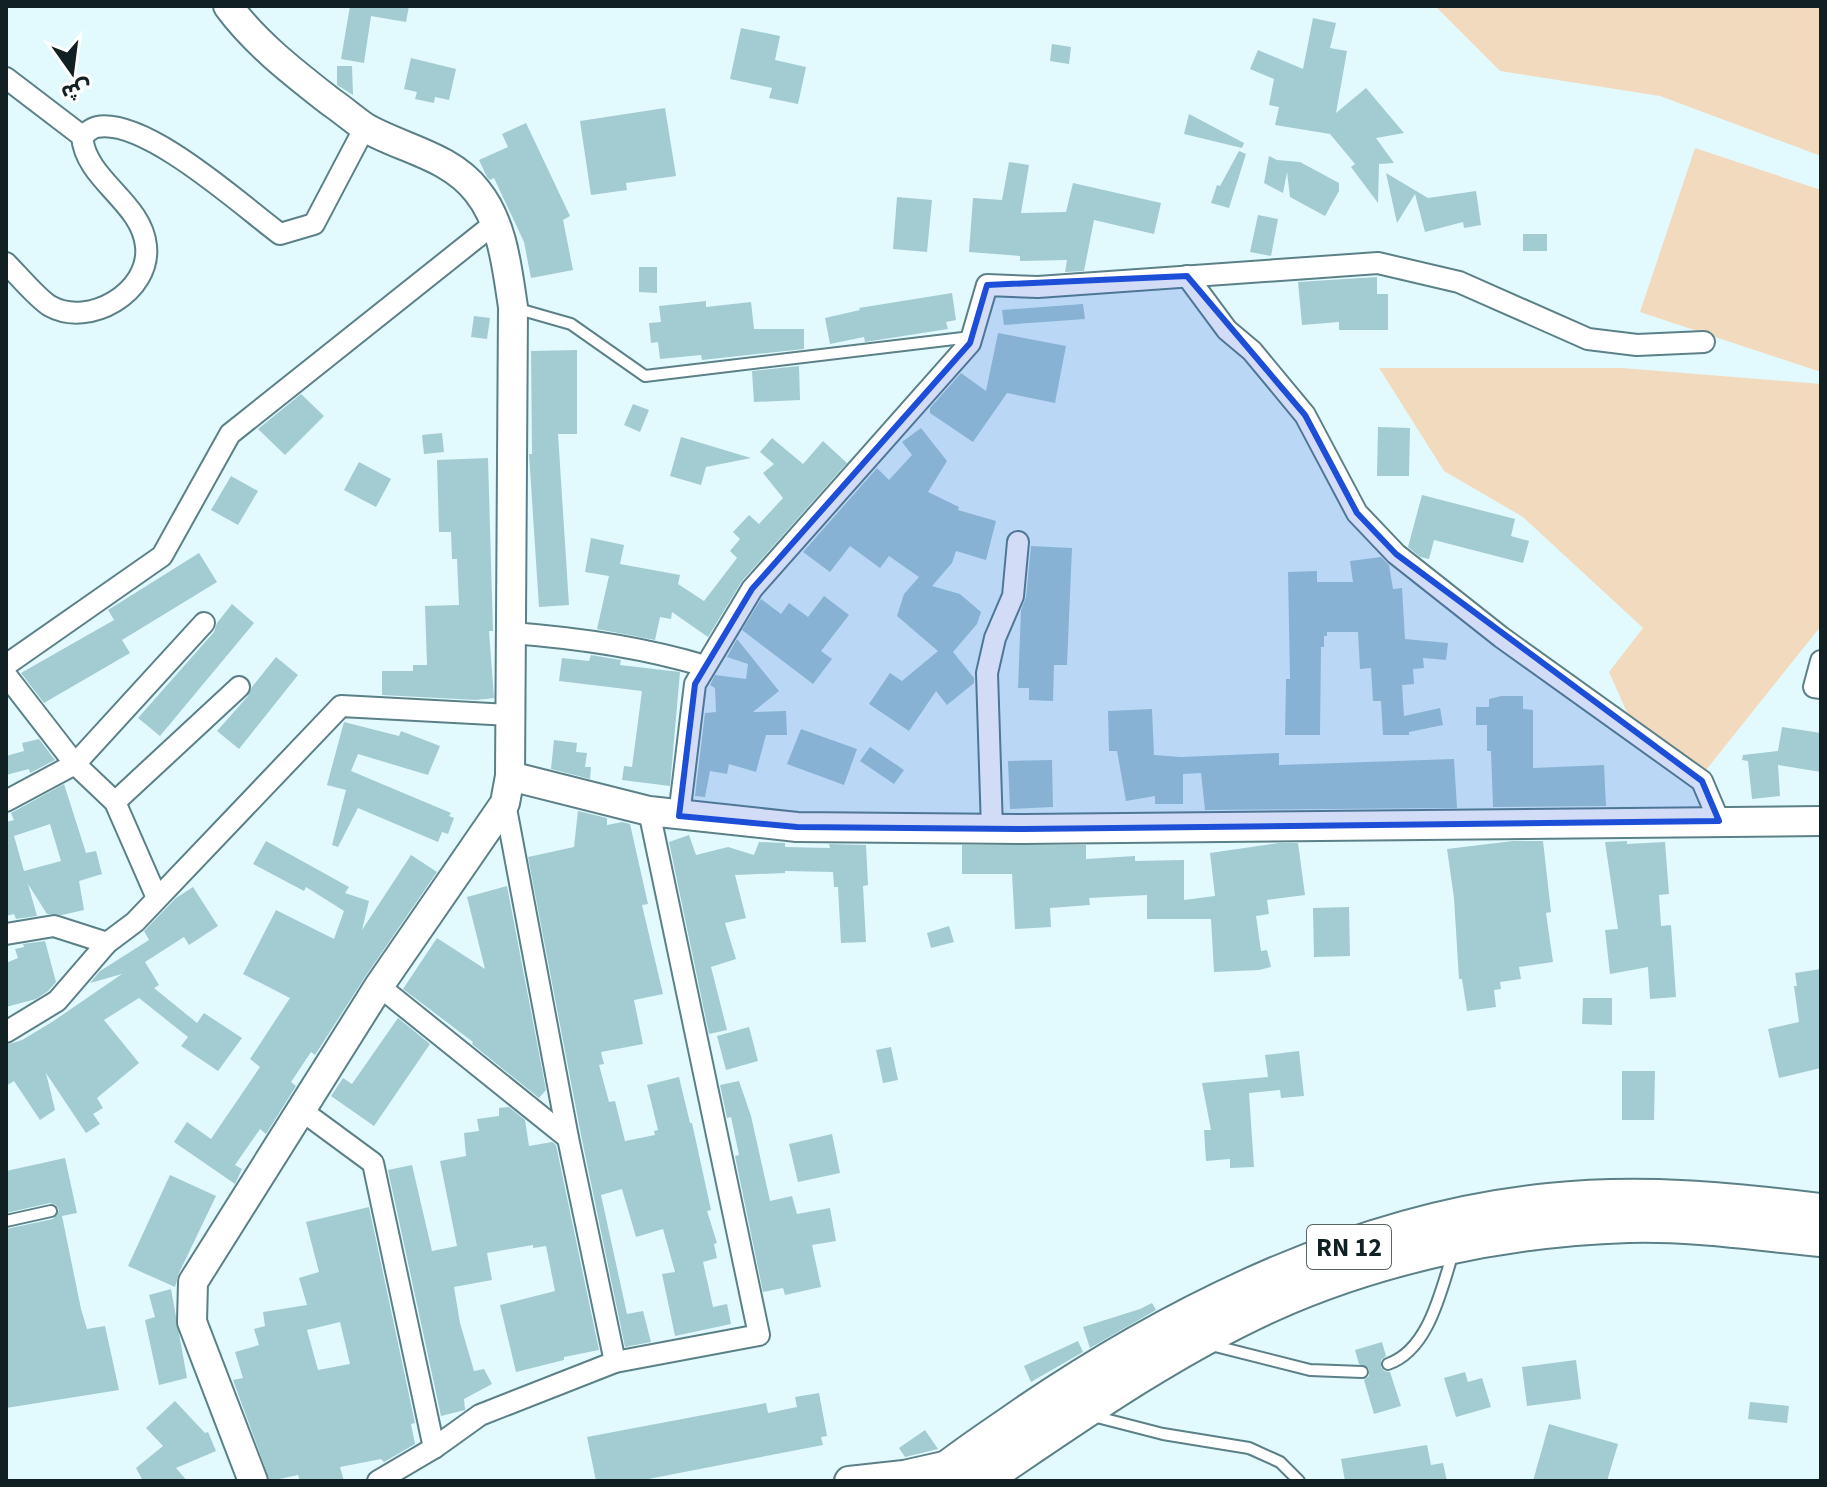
<svg xmlns="http://www.w3.org/2000/svg" width="1827" height="1487" viewBox="0 0 1827 1487" font-family="'Source Sans 3','Noto Sans Arabic',sans-serif">
<style>
.green{fill:#f2dabe}
.building{fill:#a3cbd2;fill-rule:evenodd}
.lines{fill:none;stroke-linecap:round;stroke-linejoin:round}
.lane-casing{stroke:#5b8087;stroke-width:14}
.street-casing{stroke:#5b8087;stroke-width:24}
.secondary-casing{stroke:#5b8087;stroke-width:32}
.highway-casing{stroke:#5b8087;stroke-width:40}
.lane{stroke:#fff;stroke-width:10}
.street{stroke:#fff;stroke-width:20}
.secondary{stroke:#fff;stroke-width:28}
.highway{stroke:#fff;stroke-width:36}
.marked{fill:#1d4ed8;fill-opacity:0.2;stroke:#1d4ed8;stroke-width:6;stroke-linejoin:round}
.labels{text-anchor:middle;dominant-baseline:central;stroke-width:8;stroke-linejoin:round;paint-order:stroke}
.shield{fill:#fff;stroke:#586465;stroke-width:2}
.shield-label{font-size:26px;font-weight:bold;fill:#112123}
</style>
<rect width="100%" height="100%" fill="#e2fafe"/>
<!-- green -->
<g class="green">
<polygon points="1435,6 1821,6 1821,156 1660,96 1500,71"/>
<polygon points="1695,148 1821,190 1821,372 1640,312"/>
<polygon points="1379,368 1622,368 1821,384 1821,626 1706,770 1633,726 1609,672 1643,628 1523,517 1444,471"/>
</g>
<!-- building -->
<g class="building">
<polygon points="350,6 409,6 406,22 371,16 364,63 341,59"/>
<polygon points="1313,18 1336,23 1330,48 1347,51 1336,113 1366,88 1404,133 1376,138 1394,163 1379,164 1378,203 1351,167 1355,164 1330,134 1275,125 1279,107 1269,105 1274,79 1250,69 1258,50 1303,69"/>
<polygon points="741,28 780,36 775,60 806,67 798,104 769,98 772,88 730,79"/>
<polygon points="1052,44 1071,47 1069,64 1050,61"/>
<polygon points="411,58 456,69 449,100 435,97 434,103 415,99 417,92 404,89"/>
<polygon points="337,66 352,66 353,95 337,85"/>
<polygon points="665,108 676,176 626,183 627,190 591,195 580,121"/>
<polygon points="1189,114 1244,143 1242,148 1184,134"/>
<polygon points="526,123 570,216 563,220 573,270 531,278 524,242 494,178 490,180 487,177 479,160 508,147 502,134"/>
<polygon points="1239,151 1246,154 1229,208 1211,203 1217,185 1220,186"/>
<polygon points="1269,156 1277,160 1300,162 1339,183 1339,191 1325,216 1290,197 1287,172 1283,193 1264,183"/>
<polygon points="1009,162 1029,165 1021,213 1066,212 1073,183 1161,203 1154,234 1094,220 1084,271 1065,272 1067,260 1020,261 1020,256 969,252 973,198 1002,200"/>
<polygon points="1386,173 1428,198 1476,191 1481,225 1464,228 1463,222 1425,232 1415,194 1397,223"/>
<polygon points="897,197 932,200 927,252 893,249"/>
<polygon points="1258,215 1278,219 1271,256 1250,252"/>
<rect x="1523" y="234" width="24" height="17"/>
<polygon points="639,267 657,267 657,293 639,292"/>
<polygon points="1377,277 1377,294 1388,294 1388,330 1339,330 1339,322 1302,325 1298,282"/>
<polygon points="952,293 956,320 946,322 948,329 865,342 864,337 830,344 825,318 860,310 859,308"/>
<polygon points="706,301 706,307 751,302 754,329 804,329 804,349 702,360 701,355 660,359 658,342 651,343 649,323 661,322 659,306"/>
<polygon points="1083,304 1085,319 1004,325 1002,310"/>
<polygon points="474,316 490,318 487,339 471,337"/>
<polygon points="998,333 1066,346 1055,403 1007,393 973,442 930,413 930,408 961,373 986,391"/>
<polygon points="577,350 577,434 558,434 569,605 539,607 529,454 532,454 531,351"/>
<polygon points="799,366 800,400 754,402 752,371"/>
<polygon points="301,394 324,416 285,455 258,429"/>
<polygon points="633,404 649,410 640,432 624,425"/>
<polygon points="1378,427 1410,428 1409,476 1377,476"/>
<polygon points="921,428 947,461 928,492 959,507 958,510 996,521 986,560 956,551 952,563 932,586 960,594 981,612 977,624 953,652 974,678 974,683 947,705 936,691 909,731 869,704 890,673 902,681 938,651 897,616 904,594 919,577 889,556 880,568 850,546 830,572 803,552 877,468 889,480 912,455 902,442"/>
<polygon points="442,433 444,452 424,454 422,435"/>
<polygon points="681,437 751,458 706,467 701,485 670,476"/>
<polygon points="772,438 803,464 823,441 847,463 742,581 708,637 672,612 671,619 660,617 655,640 597,629 609,576 585,572 591,538 624,545 620,564 680,575 678,584 704,601 737,558 730,551 740,539 733,532 749,515 759,524 783,498 763,473 774,464 760,452"/>
<polygon points="488,458 493,631 489,631 494,698 476,700 382,695 382,671 413,671 413,665 427,665 425,606 459,605 457,559 452,559 451,532 439,532 437,460"/>
<polygon points="359,462 391,479 376,507 344,490"/>
<polygon points="231,476 258,491 238,525 211,510"/>
<polygon points="1422,495 1515,519 1511,536 1529,541 1523,563 1434,540 1429,559 1420,557 1408,547"/>
<polygon points="1031,546 1072,548 1067,665 1054,665 1053,701 1029,700 1029,688 1018,688 1021,610 1026,597"/>
<polygon points="199,553 217,582 122,640 130,653 44,703 21,673 114,620 108,610"/>
<polygon points="1381,557 1389,565 1393,589 1402,588 1405,639 1448,643 1446,660 1423,658 1424,668 1413,669 1414,684 1402,685 1404,716 1440,708 1443,725 1409,732 1409,735 1383,735 1381,701 1373,701 1371,668 1360,669 1358,632 1327,632 1327,636 1324,636 1324,647 1321,647 1320,735 1285,735 1286,679 1290,679 1288,572 1317,571 1317,582 1353,582 1350,561"/>
<polygon points="824,596 849,615 821,651 832,659 813,684 742,630 761,599 781,614 789,603 808,617"/>
<polygon points="232,604 254,623 160,736 138,718 214,632 217,623"/>
<polygon points="737,639 779,691 753,712 786,711 787,735 766,735 756,772 729,764 727,774 710,771 705,797 695,796 705,713 716,712 715,688 710,685 715,675 746,679 748,664 727,657"/>
<polygon points="591,655 621,660 620,665 680,672 670,786 622,780 624,766 632,767 642,691 559,681 562,658 589,661"/>
<polygon points="276,657 298,675 239,749 217,731 248,696 252,687"/>
<polygon points="1501,696 1523,696 1523,709 1533,710 1533,768 1604,765 1606,806 1493,807 1491,751 1487,751 1487,725 1476,725 1476,707 1489,707 1489,699"/>
<polygon points="1152,709 1154,755 1181,757 1279,753 1279,765 1454,759 1457,808 1205,810 1201,773 1183,774 1183,804 1155,804 1155,796 1126,801 1117,751 1109,751 1108,711"/>
<polygon points="344,722 399,736 401,731 440,746 428,775 358,754 351,771 451,813 449,816 454,818 448,834 442,832 438,842 358,808 338,847 332,845 346,790 327,785"/>
<polygon points="1782,727 1821,733 1821,772 1778,765 1780,796 1752,799 1748,761 1742,760 1743,755 1778,751"/>
<polygon points="801,729 857,749 844,785 787,764"/>
<polygon points="39,739 55,760 30,773 29,769 6,775 6,756 24,751 22,743"/>
<polygon points="554,740 577,743 576,752 587,753 585,767 591,767 590,779 551,769"/>
<polygon points="870,747 904,770 894,784 860,761"/>
<polygon points="1052,760 1053,807 1010,809 1008,761"/>
<path d="M64 784 86 853 96 851 102 874 79 881 84 910 62 915 47 914 28 884 37 916 16 919 14 914 6 916V822L14 820 11 813ZM50 824 61 861 24 871 14 836Z"/>
<polygon points="578,811 607,818 607,825 622,822 630,824 648,904 642,905 663,994 634,1000 643,1044 601,1052 604,1064 599,1065 609,1102 615,1101 625,1141 655,1135 654,1131 658,1130 647,1085 679,1077 690,1123 692,1123 711,1210 707,1211 717,1243 714,1244 717,1258 703,1262 713,1307 727,1304 731,1324 675,1336 662,1274 675,1272 663,1229 636,1237 622,1189 601,1195 627,1314 643,1311 651,1342 625,1347 581,1135 528,857 574,847"/>
<polygon points="689,835 696,855 728,847 754,855 759,842 785,843 785,847 830,848 829,844 866,845 868,885 863,886 866,942 841,943 838,887 834,887 833,872 785,871 785,873 735,875 746,918 725,923 736,959 711,967 727,1030 709,1034 669,842"/>
<polygon points="266,841 349,887 345,893 369,901 362,930 411,855 437,872 365,977 315,1055 311,1052 291,1082 296,1086 266,1134 260,1129 235,1165 242,1169 235,1184 174,1142 187,1122 211,1139 260,1067 250,1059 290,998 243,974 276,910 334,939 344,911 306,887 304,891 253,864"/>
<polygon points="1513,841 1543,841 1551,912 1546,913 1553,962 1519,967 1521,979 1500,982 1501,989 1494,990 1496,1007 1467,1011 1462,979 1459,979 1454,898 1447,849"/>
<polygon points="1627,841 1627,844 1665,842 1669,894 1659,895 1661,926 1671,925 1676,997 1650,999 1648,967 1610,974 1605,930 1618,929 1605,842"/>
<polygon points="1279,843 1298,843 1305,895 1267,900 1269,914 1256,916 1261,951 1267,950 1271,967 1259,970 1214,972 1211,919 1147,919 1147,895 1089,898 1090,905 1050,908 1051,927 1015,929 1012,874 962,874 962,845 1086,845 1086,859 1135,856 1135,861 1184,860 1184,900 1215,896 1210,853"/>
<polygon points="507,886 546,1090 539,1098 472,1044 473,1042 403,989 437,938 485,969 467,897"/>
<polygon points="193,887 218,926 189,945 184,937 145,962 159,985 154,988 197,1023 204,1013 242,1038 218,1071 181,1046 188,1037 139,998 104,1020 139,1063 97,1098 103,1108 93,1114 100,1124 86,1133 46,1073 55,1110 40,1120 14,1081 6,1086 6,1045 22,1040 52,1022 122,974 90,983 100,971 149,940 144,931 176,898"/>
<polygon points="1349,907 1350,956 1314,957 1313,908"/>
<polygon points="949,926 954,942 931,948 927,933"/>
<polygon points="45,941 56,982 48,991 36,999 6,1007 6,963 18,958 15,949 24,947 23,944"/>
<polygon points="1821,969 1821,1068 1779,1078 1768,1029 1799,1022 1794,986 1797,986 1795,973"/>
<polygon points="1583,998 1612,998 1612,1025 1582,1024"/>
<polygon points="398,1018 430,1044 374,1126 331,1096 343,1078 352,1084"/>
<polygon points="749,1027 758,1061 726,1070 717,1036"/>
<polygon points="891,1047 898,1080 883,1083 876,1050"/>
<polygon points="1299,1051 1304,1096 1281,1098 1280,1090 1249,1093 1254,1167 1230,1168 1230,1159 1206,1161 1204,1130 1211,1130 1202,1083 1268,1077 1265,1055"/>
<polygon points="1622,1071 1655,1071 1654,1120 1622,1120"/>
<polygon points="739,1081 751,1116 770,1201 792,1196 797,1214 830,1208 836,1241 812,1245 821,1287 785,1295 783,1288 763,1292 735,1156 739,1155 731,1117 727,1118 720,1085"/>
<polygon points="509,1107 525,1120 529,1146 552,1142 556,1145 599,1350 564,1357 564,1360 516,1372 500,1305 555,1291 546,1246 533,1248 533,1245 487,1253 492,1280 454,1287 460,1323 474,1371 484,1369 492,1384 464,1399 465,1410 441,1416 388,1170 412,1165 432,1251 457,1246 440,1161 466,1156 464,1133 479,1131 477,1119 499,1116 499,1108"/>
<polygon points="832,1134 840,1173 798,1182 789,1144"/>
<polygon points="65,1158 77,1213 62,1216 81,1309 87,1329 105,1326 119,1390 6,1408 6,1229 53,1219 59,1210 56,1205 50,1203 6,1213 6,1171"/>
<polygon points="170,1175 216,1196 179,1273 175,1287 128,1266"/>
<path d="M369 1207 415 1423 411 1424 415 1444 384 1462 381 1459 340 1467 344 1481H300L298 1475 270 1481 233 1380 243 1378 235 1352 259 1345 254 1329 265 1326 263 1312 307 1305 299 1278 319 1272 306 1222ZM340 1322 350 1364 318 1370 307 1330Z"/>
<polygon points="171,1289 187,1378 159,1385 145,1320 155,1317 149,1295"/>
<polygon points="1152,1303 1156,1310 1090,1348 1083,1327 1140,1309"/>
<polygon points="1078,1341 1083,1352 1031,1382 1024,1366"/>
<polygon points="1382,1342 1386,1356 1381,1360 1381,1367 1384,1371 1390,1372 1401,1406 1374,1414 1364,1380 1369,1376 1369,1369 1359,1364 1355,1350"/>
<polygon points="1576,1360 1581,1399 1527,1406 1522,1367"/>
<polygon points="1465,1372 1468,1382 1482,1378 1491,1407 1456,1417 1444,1378"/>
<polygon points="819,1393 827,1436 821,1437 823,1445 638,1481 596,1481 587,1437 766,1403 768,1413 797,1407 795,1397"/>
<polygon points="175,1401 205,1433 208,1432 216,1451 176,1468 187,1481 143,1481 136,1468 163,1446 146,1428"/>
<polygon points="1750,1402 1789,1406 1787,1423 1748,1419"/>
<polygon points="1549,1424 1618,1444 1607,1481 1533,1481"/>
<polygon points="925,1430 938,1449 905,1457 899,1448"/>
<polygon points="1427,1445 1431,1465 1443,1463 1447,1481 1345,1481 1341,1459"/>
</g>
<g class="lines">
<!-- lane casing -->
<g class="lane-casing">
<g id="lane">
<polyline points="515,308 571,324 645,376 971,337"/>
<polyline points="6,1221 51,1211"/>
<polyline points="1211,1345 1310,1370 1362,1372"/>
<path d="M1388 1364C1429 1350 1441 1290 1453 1253"/>
<polyline points="1093,1416 1163,1434 1249,1448 1280,1462 1299,1481"/>
</g>
</g>
<!-- street casing -->
<g class="street-casing">
<g id="street">
<polyline points="6,78 82,136"/>
<path d="M6 263C17 274 39 300 50 306 89 328 151 292 146 246 142 202 85 180 82 136 87 133 91 128 97 127 146 118 241 205 280 234L314 224 365 127"/>
<polyline points="1187,276 1227,330 1252,351 1305,415 1357,513 1396,554 1501,637 1702,781 1719,821"/>
<path d="M512 633C578 638 642 647 705 666"/>
<polyline points="1821,661 1814,687 1821,688"/>
<polyline points="6,665 162,556 230,434 495,223"/>
<polyline points="6,675 75,764 115,802 157,898"/>
<polyline points="6,801 75,764 204,623"/>
<polyline points="115,802 239,687"/>
<polyline points="505,803 568,1138 615,1362"/>
<polyline points="679,816 695,684 752,589 970,343 987,285 1038,287 1378,263 1459,282 1588,339 1637,345 1704,342"/>
<polyline points="992,829 987,673 995,638 1013,596 1018,542"/>
<polyline points="6,934 54,926 107,943"/>
<polyline points="379,986 568,1138"/>
<polyline points="6,1032 57,1001 107,943 135,922 341,706 511,715"/>
<polyline points="301,1110 373,1163 434,1448"/>
<polyline points="378,1481 434,1448 480,1415 615,1362 759,1335 649,811"/>
</g>
</g>
<!-- secondary casing -->
<g class="secondary-casing">
<g id="secondary">
<path d="M228 6C256 44 294 73 331 102 343 110 354 120 366 128 403 149 450 156 477 191 503 223 507 268 513 307L510 776 505 803 379 986 193 1282 192 1322 253 1481"/>
<polyline points="510,776 649,811 797,827 1024,829 1821,821"/>
<polyline points="849,1481 904,1475 953,1464"/>
</g>
</g>
<!-- highway casing -->
<g class="highway-casing">
<g id="highway">
<path d="M933 1481C963 1456 995 1436 1026 1414 1179 1310 1363 1220 1549 1202 1641 1192 1730 1201 1821 1212"/>
<path d="M979 1481C1072 1418 1166 1351 1269 1304 1380 1254 1506 1228 1628 1224 1692 1222 1757 1232 1821 1238"/>
</g>
</g>
<!-- lane -->
<use href="#lane" class="lane"/>
<!-- street -->
<use href="#street" class="street"/>
<!-- secondary -->
<use href="#secondary" class="secondary"/>
<!-- highway -->
<use href="#highway" class="highway"/>
</g>
<!-- marked area -->
<path class="marked" d="M1187 276 1305 415 1357 513 1396 554 1702 781 1719 821 1024 829 797 827 679 816 695 684 752 589 970 343 987 285Z"/>
<g class="labels">
<!-- shield labels -->
<rect class="shield" x="1307" y="1225" width="84" height="44" rx="6"/>
<g class="shield-label">
<text x="1349" y="1247">RN 12</text>
</g>
</g>
<!-- border -->
<rect width="1827" height="1487" fill="none" stroke="#112123" stroke-width="16"/>
<!-- north arrow -->
<g transform="translate(72 72) rotate(166)" stroke="#ffffff" stroke-width="6" paint-order="stroke">
<path d="M0-6L14 30L0 20L-14 30Z" fill="#112123"/>
<text y="-12" font-size="22" font-weight="bold" text-anchor="middle" fill="#112123">ش</text>
</g>
</svg>
